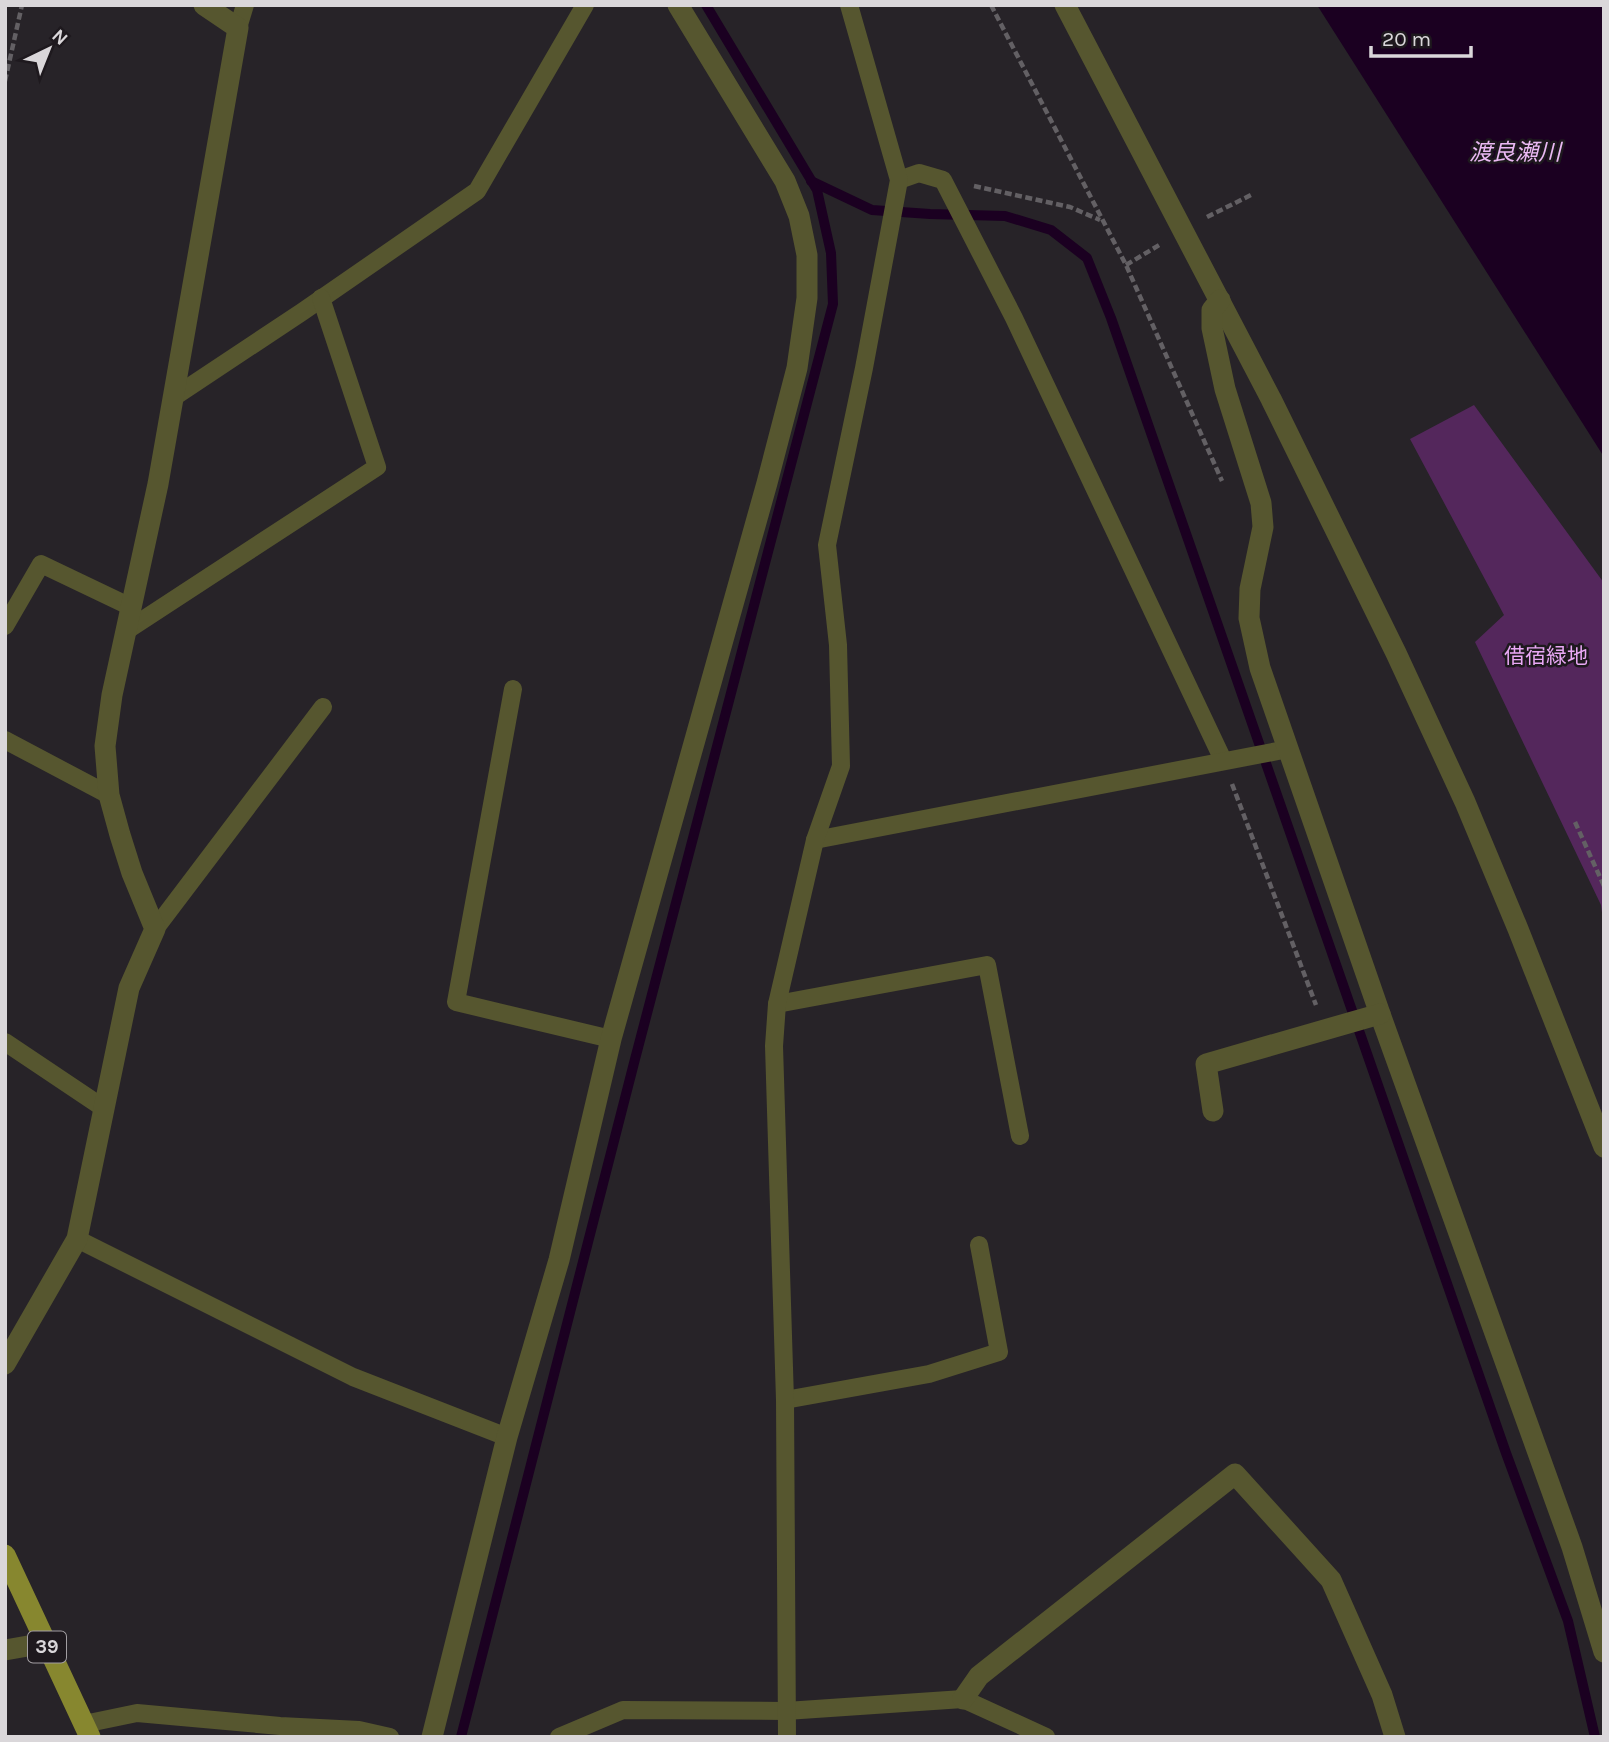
<svg xmlns="http://www.w3.org/2000/svg" width="1609" height="1742" viewBox="0 0 1609 1742" font-family="Karla,'Noto Sans JP',sans-serif">
<style>
.green{fill:#54275c}
.water{fill:#1b0021}
.lines{fill:none;stroke-linecap:round;stroke-linejoin:round}
.stream{stroke:#1b0021;stroke-width:10}
.path{stroke:#636064;stroke-width:4.5;stroke-dasharray:7 3.5;stroke-linecap:butt}
.lane{stroke:#56562f;stroke-width:18}
.street{stroke:#56562f;stroke-width:21}
.primary{stroke:#87872f;stroke-width:21}
.labels{text-anchor:middle;dominant-baseline:central;stroke-width:5;stroke-linejoin:round;paint-order:stroke}
.shield{fill:#1e191e;stroke:#a29ea2;stroke-width:2}
.shield-label{font-size:19px;font-weight:bold;fill:#dad7da}
.park-label{font-size:21px;fill:#e9a8f5;stroke:#1e191e}
.water-label{font-size:23px;font-style:italic;fill:#eab9f3;stroke:#1e191e}
</style>
<rect width="100%" height="100%" fill="#272328"/>
<!-- green -->
<polygon class="green" points="1474,405 1604,583 1604,928 1601,905 1475,642 1504,615 1410,439"/>
<!-- water -->
<polygon class="water" points="1317,5 1604,5 1604,457"/>
<g class="lines">
<!-- stream -->
<g class="stream">
<polyline points="811,181 872,210 930,214 1005,216 1051,230 1087,258 1111,318 1506,1453 1568,1621 1595,1737"/>
<polyline points="461,1737 634,1063 833,304 831,253 817,190 706,5"/>
</g>
<!-- path -->
<g class="path">
<polyline points="991,5 1126,265 1222,481"/>
<polyline points="5,81 22,5"/>
<polyline points="974,186 1070,207 1100,220"/>
<polyline points="1207,217 1253,194"/>
<polyline points="1126,265 1161,244"/>
<polyline points="1232,784 1316,1005"/>
<polyline points="1575,822 1604,886"/>
</g>
<!-- lane -->
<g class="lane">
<polyline points="238,28 245,5"/>
<polyline points="899,180 919,173 943,180 1014,318 1223,760"/>
<polyline points="174,397 302,312 477,191 585,5"/>
<polyline points="5,626 41,564 131,607"/>
<polyline points="126,631 377,467 321,298"/>
<polyline points="513,689 456,1002 611,1039"/>
<polyline points="5,740 109,795"/>
<polyline points="815,840 1288,749"/>
<polyline points="155,929 323,707"/>
<polyline points="777,1004 987,965 1020,1136"/>
<polyline points="5,1042 105,1109"/>
<polyline points="77,1239 353,1377 507,1437"/>
<polyline points="785,1400 929,1374 999,1352 979,1245"/>
<polyline points="84,1724 137,1713 280,1726 359,1730 390,1737"/>
<polyline points="559,1737 623,1710 786,1711 963,1699 1046,1737"/>
<polyline points="787,1737 785,1400 774,1046 777,1004 815,840 841,766 838,645 827,545 864,368 899,180 849,5"/>
</g>
<!-- street -->
<g class="street">
<polyline points="1065,5 1271,399 1396,653 1465,802 1518,929 1604,1147"/>
<polyline points="1220,300 1212,310 1212,328 1225,389 1261,503 1263,527 1250,589 1249,618 1260,668 1380,1014 1572,1547 1604,1652"/>
<polyline points="1213,1111 1206,1064 1380,1014"/>
<polyline points="5,1364 77,1239 129,988 155,929 132,873 120,835 109,795 105,746 112,695 158,484 238,28 204,5"/>
<polyline points="5,1650 45,1643"/>
<polyline points="963,1699 979,1676 1235,1474 1331,1580 1382,1695 1395,1737"/>
<polyline points="432,1737 507,1437 559,1260 611,1039 767,483 797,368 807,298 807,255 799,216 785,181 678,5"/>
</g>
<!-- primary -->
<polyline class="primary" points="5,1555 90,1737"/>
</g>
<g class="labels">
<!-- shield labels -->
<rect class="shield" x="28" y="1631.5" width="38" height="31" rx="5"/>
<g class="shield-label">
<text x="47" y="1647">39</text>
</g>
<!-- park labels -->
<g class="park-label">
<text x="1546" y="656">借宿緑地</text>
</g>
<!-- water labels -->
<g class="water-label">
<text x="1515" y="152">渡良瀬川</text>
</g>
</g>
<!-- border -->
<rect width="1609" height="1742" fill="none" stroke="#dad7da" stroke-width="14"/>
<!-- north arrow -->
<g transform="translate(49 49) rotate(43)" stroke="#1e191e" stroke-width="5" paint-order="stroke">
<path d="M0-5L12 26L0 18L-12 26Z" fill="#dad7da"/>
<text y="-10" font-size="19" font-weight="bold" text-anchor="middle" fill="#dad7da">N</text>
</g>
<!-- scale -->
<path d="M1371 46v10h100v-10" fill="none" stroke="#dad7da" stroke-width="3.5"/>
<text x="1382" y="46" font-size="21" fill="#dad7da" stroke="#1e191e" stroke-width="5" paint-order="stroke">20 m</text>
</svg>
